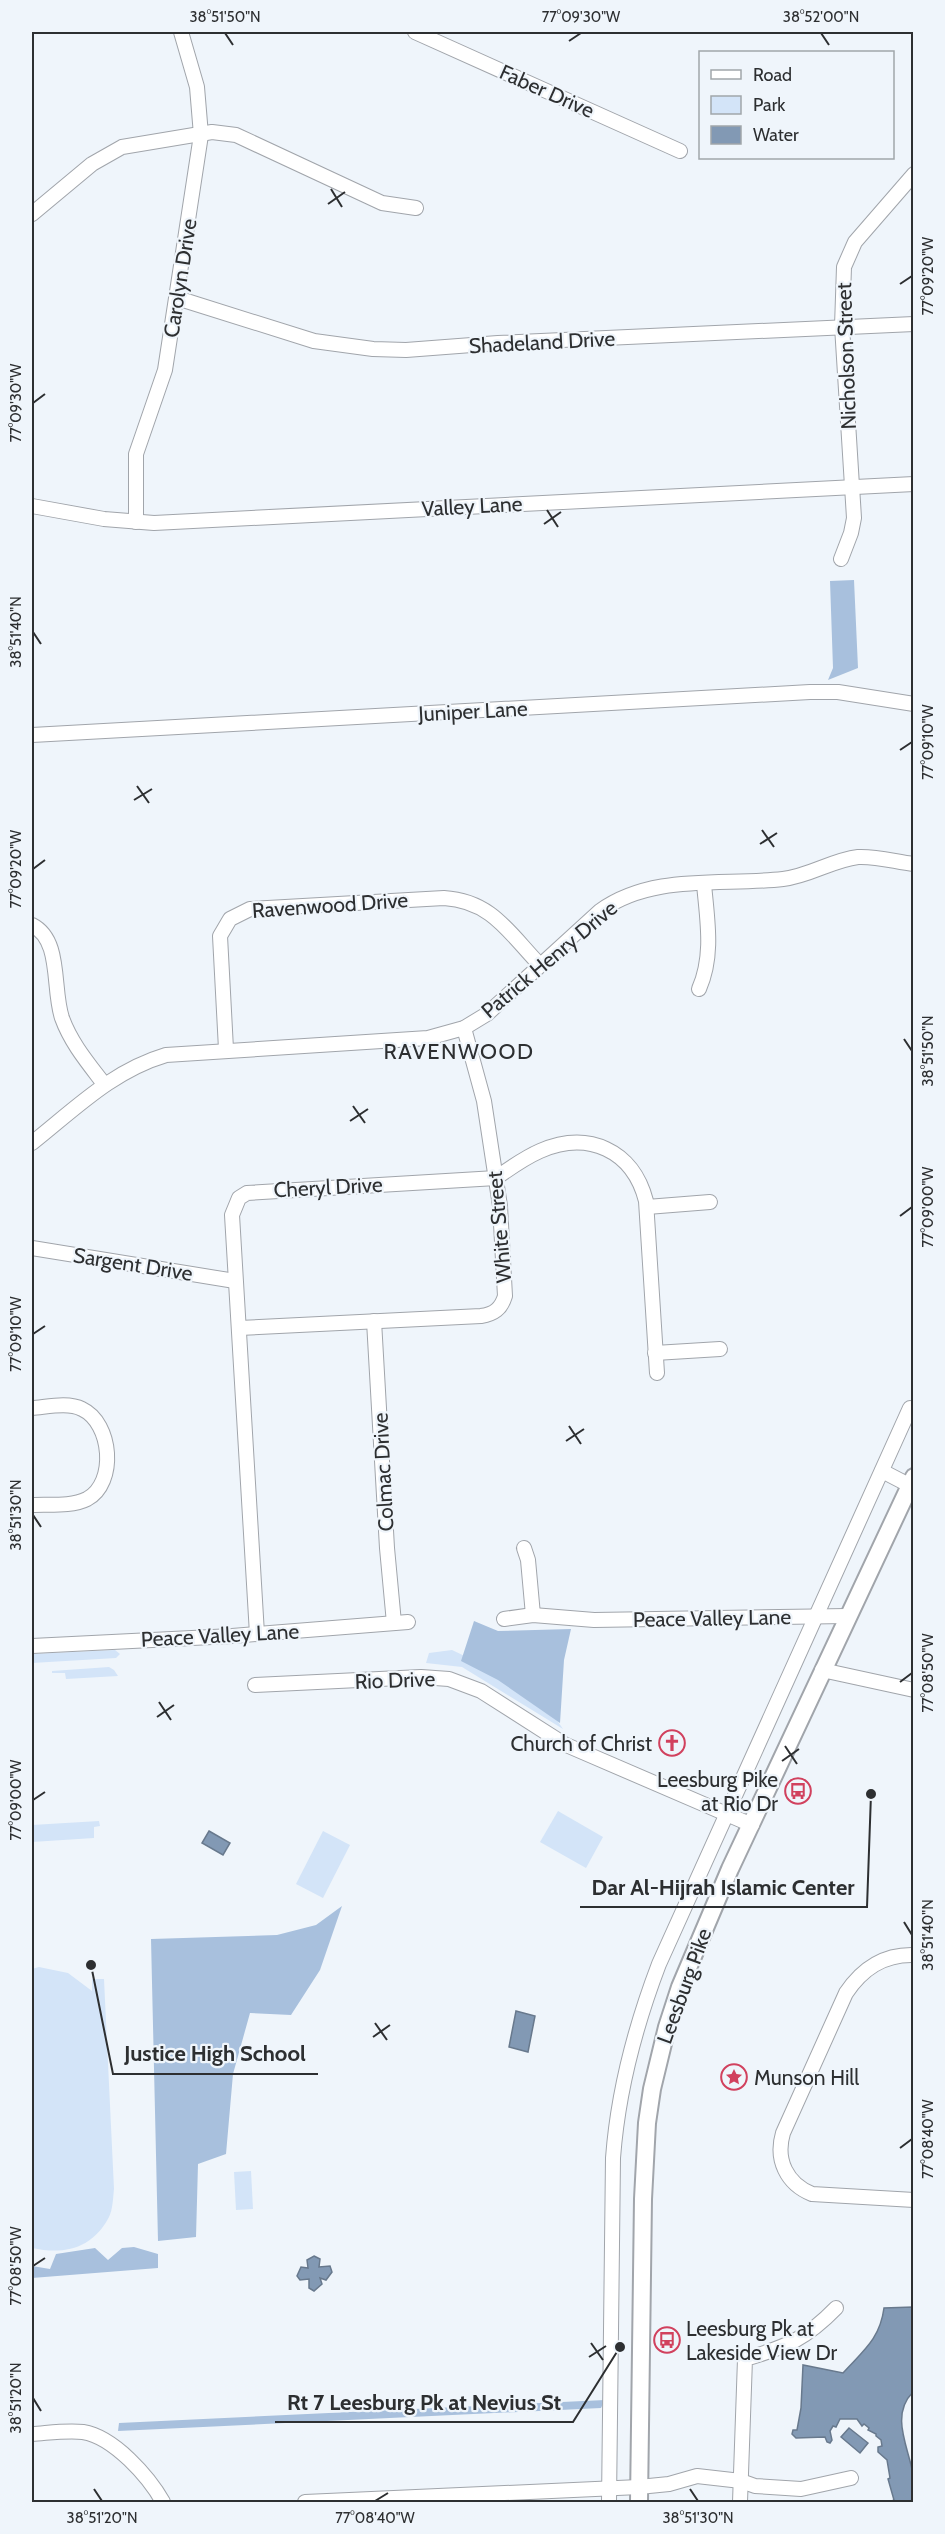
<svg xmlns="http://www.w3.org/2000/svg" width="945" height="2534" viewBox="0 0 945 2534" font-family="Cabin,sans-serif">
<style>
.green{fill:#d3e4f8}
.forest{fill:#a8c0dd}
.water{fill:#8299b4;stroke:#68798d;stroke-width:1.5}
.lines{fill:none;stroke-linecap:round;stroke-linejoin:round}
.minor-casing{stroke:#a1a5ab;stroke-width:16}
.major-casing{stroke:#a1a5ab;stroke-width:20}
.minor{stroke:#fff;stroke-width:14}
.major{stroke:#fff;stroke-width:16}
.ticks{fill:none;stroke:#2d2f31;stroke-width:2}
.labels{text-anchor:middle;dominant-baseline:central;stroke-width:4.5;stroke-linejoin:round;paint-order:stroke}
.street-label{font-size:21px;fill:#2d2f31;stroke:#eff5fb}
.poi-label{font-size:21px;fill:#2d2f31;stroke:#eff5fb;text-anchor:end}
.neighbourhood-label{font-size:22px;letter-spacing:1.5px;fill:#2d2f31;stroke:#eff5fb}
.leader{fill:none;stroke:#2d2f31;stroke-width:2}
.callout-dot{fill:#2d2f31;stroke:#eff5fb;stroke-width:2}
.callout-label{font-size:22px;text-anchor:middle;font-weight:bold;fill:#2d2f31;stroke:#eff5fb;stroke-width:4.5;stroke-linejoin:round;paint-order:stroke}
.neatline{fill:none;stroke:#2d2f31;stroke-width:2}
.ticks-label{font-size:15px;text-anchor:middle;fill:#2d2f31}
</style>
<rect width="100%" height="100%" fill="#eff5fb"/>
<!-- green -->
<g class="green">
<polygon points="115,1650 120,1654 116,1658 32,1663 32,1654"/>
<polygon points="452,1650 536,1690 563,1729 462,1667 426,1663 429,1653"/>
<polygon points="109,1667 114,1670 118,1676 66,1679 65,1673 52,1673 52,1671"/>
<polygon points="558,1811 603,1837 586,1868 540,1842"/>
<polygon points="99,1821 100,1826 94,1827 94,1838 32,1842 32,1825"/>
<polygon points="323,1831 350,1845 323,1898 296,1884"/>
<path d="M39 1967 68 1973 92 1991V1979H104L114 2189C113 2197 113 2209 109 2217 92 2249 64 2255 32 2248V1969Z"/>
<polygon points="251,2171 253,2209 236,2210 234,2172"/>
</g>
<!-- forest -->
<g class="forest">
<polygon points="854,580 858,668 828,680 833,668 830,581"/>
<polygon points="474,1621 498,1631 571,1629 564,1660 560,1723 498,1680 461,1661"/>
<polygon points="342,1906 320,1970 291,2015 250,2013 233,2074 226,2154 198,2164 196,2237 158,2241 151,1939 277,1935 316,1925"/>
<polygon points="134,2247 158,2254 158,2268 32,2278 32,2266 50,2269 56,2254 95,2248 108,2260 122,2248"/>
<polygon points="605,2400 601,2408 118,2431 119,2423"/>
</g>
<!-- water -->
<g class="water">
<polygon points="209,1831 230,1843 223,1855 202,1843"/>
<polygon points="516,2011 535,2016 528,2052 509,2047"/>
<polygon points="314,2256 320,2259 319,2267 330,2266 332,2272 326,2280 320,2278 322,2284 314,2291 309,2288 309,2279 300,2280 297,2276 301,2267 308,2268 307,2260"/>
<path d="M913 2307V2392C890 2415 908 2446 913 2474 915 2483 914 2493 913 2502H889L894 2500 888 2479 890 2478 887 2460 878 2452V2447L882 2446 881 2440 876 2436V2434L868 2430 869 2428 864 2424 862 2426 857 2419H840L836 2427 833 2426 830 2431 832 2440 830 2443 827 2442 825 2437 796 2438 792 2434 793 2430H797L801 2408 803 2365 843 2373C863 2351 880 2339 884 2308Z"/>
<polygon points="849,2428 868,2443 860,2453 841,2437"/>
</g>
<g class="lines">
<!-- minor casing -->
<g class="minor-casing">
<g id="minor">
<polyline points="415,32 680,151"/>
<polyline points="32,214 92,164 122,147 212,132 236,135 382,203 416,208"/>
<polyline points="177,298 314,341 373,349 406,350 498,343 914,324"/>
<polyline points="32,506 104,519 154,523 914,484"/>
<polyline points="136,522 136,454 165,370 201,135 197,87 181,32"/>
<polyline points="841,559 851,533 854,518 842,326 844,267 855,242 914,174"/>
<polyline points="32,735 810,692 838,692 914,704"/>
<path d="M32 925C62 940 52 988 62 1018 71 1043 88 1063 104 1084"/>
<path d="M699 989C714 955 707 919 704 884"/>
<path d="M226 1049 220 936 230 919 250 909 444 898C492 901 509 933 540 965"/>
<path d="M32 1143C75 1109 112 1071 166 1055L428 1038 464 1028 487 1014 600 911C653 873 722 886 783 879 810 876 832 860 858 857 877 856 896 862 914 864"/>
<polyline points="647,1207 710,1202"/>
<polyline points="32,1248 235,1281"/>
<polyline points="374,1321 387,1548 394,1623"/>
<path d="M239 1328 481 1316C494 1314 501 1309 505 1296L500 1206 484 1101 464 1028"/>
<polyline points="655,1353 720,1349"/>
<path d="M32 1408C47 1407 68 1402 82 1409 112 1423 117 1483 87 1499 71 1507 48 1504 32 1505"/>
<polyline points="882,1471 909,1485"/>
<polyline points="524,1548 528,1560 533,1615"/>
<polyline points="504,1619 533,1615 594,1620 847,1616"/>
<path d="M257 1634 232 1215 239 1198 247 1193 496 1178C510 1168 524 1158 540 1151 588 1130 633 1150 646 1201L657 1373"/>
<polyline points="32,1646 232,1636 408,1622"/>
<polyline points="822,1670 914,1690"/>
<polyline points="255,1685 421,1677 449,1679 481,1691 564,1744 752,1825"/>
<path d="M914 1955C883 1954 862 1969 846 1993L783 2133C775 2160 787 2184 812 2194L914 2200"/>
<path d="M32 2434C48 2433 67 2430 83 2432 114 2437 149 2477 163 2502"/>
<polyline points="305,2502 639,2487 669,2484 697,2476 741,2481 755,2486 801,2489 851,2478"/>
<path d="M609 2502 613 2158C618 2091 635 2027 659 1964L910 1408"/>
<path d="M740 2502 745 2359C786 2347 806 2339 836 2308"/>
</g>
</g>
<!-- major casing -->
<g class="major-casing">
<polyline id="major" points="639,2502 643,2199 647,2123 652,2089 667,2027 680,1987 730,1869 914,1477"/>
</g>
<!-- minor -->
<use href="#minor" class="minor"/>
<!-- major -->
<use href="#major" class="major"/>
</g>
<!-- ticks -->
<path class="ticks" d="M225 33 233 45M821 33 829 45M569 41 581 33M331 189 342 207M328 204 345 192M900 284 912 276M33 403 45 394M547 510 558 527M544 524 561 512M33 632 41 644M900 750 912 742M137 786 149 803M134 800 152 789M762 830 774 847M760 844 777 833M33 869 45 860M904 1039 912 1051M353 1106 365 1123M350 1121 368 1109M900 1216 912 1207M33 1334 45 1326M569 1426 581 1444M566 1441 584 1429M33 1515 41 1527M900 1682 912 1673M159 1702 171 1720M157 1717 174 1705M785 1746 797 1764M782 1761 799 1749M33 1800 45 1792M904 1922 912 1935M375 2023 387 2040M373 2037 390 2025M900 2148 912 2139M33 2266 45 2258M591 2343 603 2360M589 2357 606 2346M33 2398 41 2411M94 2489 102 2501M690 2489 698 2501M375 2501 388 2493"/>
<!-- icons -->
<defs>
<g id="church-ring" transform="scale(1.35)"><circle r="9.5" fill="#eff5fb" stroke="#d1415e" stroke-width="1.5"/><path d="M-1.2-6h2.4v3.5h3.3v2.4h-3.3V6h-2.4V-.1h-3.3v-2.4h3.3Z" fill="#d1415e"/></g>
<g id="bus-ring" transform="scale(1.35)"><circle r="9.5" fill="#eff5fb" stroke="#d1415e" stroke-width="1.5"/><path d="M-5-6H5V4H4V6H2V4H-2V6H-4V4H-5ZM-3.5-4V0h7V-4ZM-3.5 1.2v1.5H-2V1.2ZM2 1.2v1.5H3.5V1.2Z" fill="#d1415e"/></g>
<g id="sight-ring" transform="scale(1.35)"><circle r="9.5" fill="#eff5fb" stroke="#d1415e" stroke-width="1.5"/><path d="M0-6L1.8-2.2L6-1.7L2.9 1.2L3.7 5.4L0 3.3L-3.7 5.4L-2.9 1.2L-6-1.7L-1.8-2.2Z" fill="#d1415e"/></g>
</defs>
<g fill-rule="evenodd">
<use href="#church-ring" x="672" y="1743"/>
<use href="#bus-ring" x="798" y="1791"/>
<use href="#sight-ring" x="734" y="2077"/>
<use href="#bus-ring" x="667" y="2340"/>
</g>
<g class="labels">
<!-- street labels -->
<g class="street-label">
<text transform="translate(547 91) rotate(24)">Faber Drive</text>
<text transform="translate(180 278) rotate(-81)">Carolyn Drive</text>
<text transform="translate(542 342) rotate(-3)">Shadeland Drive</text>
<text transform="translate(846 356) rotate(-92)">Nicholson Street</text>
<text transform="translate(472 506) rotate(-3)">Valley Lane</text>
<text transform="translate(473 711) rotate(-3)">Juniper Lane</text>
<text transform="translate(330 905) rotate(-4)">Ravenwood Drive</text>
<text transform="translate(549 959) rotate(-40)">Patrick Henry Drive</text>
<text transform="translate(328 1187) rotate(-3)">Cheryl Drive</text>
<text transform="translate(499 1227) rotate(-95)">White Street</text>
<text transform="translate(133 1264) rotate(9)">Sargent Drive</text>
<text transform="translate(383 1472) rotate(-93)">Colmac Drive</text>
<text transform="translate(712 1618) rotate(-1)">Peace Valley Lane</text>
<text transform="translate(220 1635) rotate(-3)">Peace Valley Lane</text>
<text transform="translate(395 1680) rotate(-2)">Rio Drive</text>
<text transform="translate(684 1986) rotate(-70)">Leesburg Pike</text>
</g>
<!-- poi labels -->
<g class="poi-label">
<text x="652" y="1743">Church of Christ</text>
<text x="778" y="1779">Leesburg Pike<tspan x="778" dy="24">at Rio Dr</tspan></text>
<text x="754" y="2077" text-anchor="start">Munson Hill</text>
<text x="686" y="2328" text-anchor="start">Leesburg Pk at<tspan x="686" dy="24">Lakeside View Dr</tspan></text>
</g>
<!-- neighbourhood labels -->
<g class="neighbourhood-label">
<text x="459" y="1051">RAVENWOOD</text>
</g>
</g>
<!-- callouts -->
<path class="leader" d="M871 1794L867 1907H580M91 1965L113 2074H318M620 2347L573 2422H275"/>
<g class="callout-dot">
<circle cx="871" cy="1794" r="6"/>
<circle cx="91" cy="1965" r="6"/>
<circle cx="620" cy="2347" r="6"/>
</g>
<g class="callout-label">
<text x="723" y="1895">Dar Al-Hijrah Islamic Center</text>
<text x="215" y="2061">Justice High School</text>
<text x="424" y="2410">Rt 7 Leesburg Pk at Nevius St</text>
</g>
<!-- border -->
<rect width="945" height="2534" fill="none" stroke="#eff5fb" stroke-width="66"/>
<!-- legend -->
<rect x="699" y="51" width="195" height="108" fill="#eff5fb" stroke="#a1a6aa" stroke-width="1.5"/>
<rect x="711" y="70" width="30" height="9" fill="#ffffff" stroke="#a1a6aa" stroke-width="1.5"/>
<text x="753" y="81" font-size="18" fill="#2d2f31">Road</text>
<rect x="711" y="96" width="30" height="18" fill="#d3e4f8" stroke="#a1a6aa" stroke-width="1.5"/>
<text x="753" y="111" font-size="18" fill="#2d2f31">Park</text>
<rect x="711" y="126" width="30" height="18" fill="#8299b4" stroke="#a1a6aa" stroke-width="1.5"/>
<text x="753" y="141" font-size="18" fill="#2d2f31">Water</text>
<rect x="33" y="33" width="879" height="2468" class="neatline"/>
<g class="ticks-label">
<text x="225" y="22">38°51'50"N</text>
<text x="581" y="22">77°09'30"W</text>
<text x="821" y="22">38°52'00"N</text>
<text transform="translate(928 276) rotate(-90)" y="5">77°09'20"W</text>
<text transform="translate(16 403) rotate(-90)" y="5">77°09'30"W</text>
<text transform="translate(16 632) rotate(-90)" y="5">38°51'40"N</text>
<text transform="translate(928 742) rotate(-90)" y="5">77°09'10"W</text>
<text transform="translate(16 869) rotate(-90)" y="5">77°09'20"W</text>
<text transform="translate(928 1051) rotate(-90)" y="5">38°51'50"N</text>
<text transform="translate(928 1207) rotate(-90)" y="5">77°09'00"W</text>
<text transform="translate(16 1334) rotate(-90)" y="5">77°09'10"W</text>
<text transform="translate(16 1515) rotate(-90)" y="5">38°51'30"N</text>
<text transform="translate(928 1673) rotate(-90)" y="5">77°08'50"W</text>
<text transform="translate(16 1800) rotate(-90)" y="5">77°09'00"W</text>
<text transform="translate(928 1935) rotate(-90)" y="5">38°51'40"N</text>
<text transform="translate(928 2139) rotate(-90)" y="5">77°08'40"W</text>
<text transform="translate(16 2266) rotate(-90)" y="5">77°08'50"W</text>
<text transform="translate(16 2398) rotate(-90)" y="5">38°51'20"N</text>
<text x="102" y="2523">38°51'20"N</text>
<text x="375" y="2523">77°08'40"W</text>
<text x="698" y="2523">38°51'30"N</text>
</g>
</svg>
